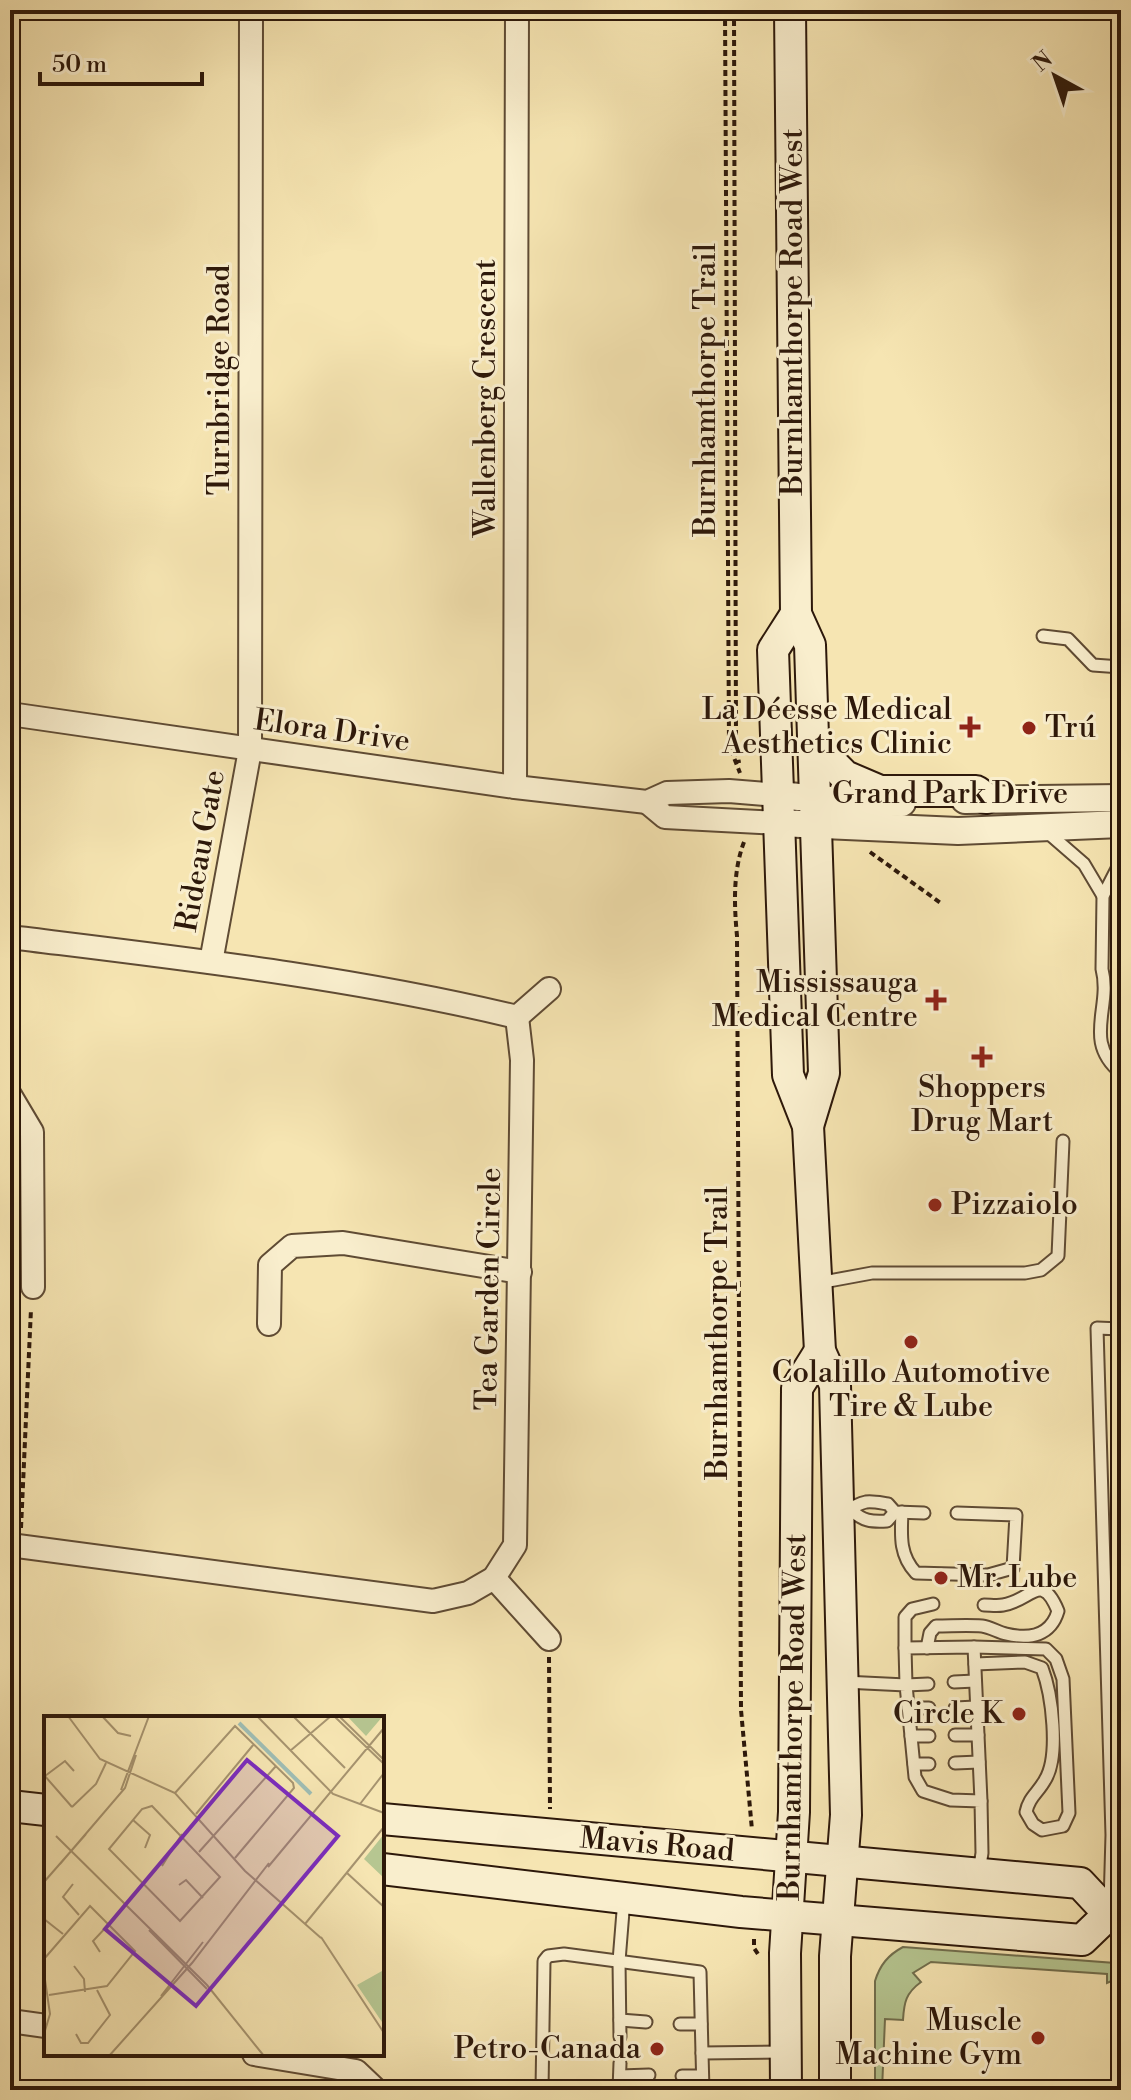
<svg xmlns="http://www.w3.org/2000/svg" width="1131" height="2100" viewBox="0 0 1131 2100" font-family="'Libre Bodoni',serif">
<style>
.green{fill:#b6c691;stroke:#726f4e;stroke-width:2}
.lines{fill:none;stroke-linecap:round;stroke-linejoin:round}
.service-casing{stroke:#5f4b34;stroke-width:15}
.minor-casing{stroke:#5f4b34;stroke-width:26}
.tertiary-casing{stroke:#5f4b34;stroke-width:30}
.secondary-casing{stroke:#2d180a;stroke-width:34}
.path{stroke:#2d180a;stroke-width:4;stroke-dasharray:6 4;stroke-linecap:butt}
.service{stroke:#f9eecd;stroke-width:11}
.minor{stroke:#f9eecd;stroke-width:22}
.tertiary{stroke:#f9eecd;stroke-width:26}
.secondary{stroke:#f9eecd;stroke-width:30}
.poi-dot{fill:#8f2418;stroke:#f9eecd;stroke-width:3}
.labels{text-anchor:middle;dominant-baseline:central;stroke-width:6;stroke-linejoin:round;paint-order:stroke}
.street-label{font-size:30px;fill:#2d180a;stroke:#f9eecd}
.poi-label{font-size:30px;fill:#2d180a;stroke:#f9eecd;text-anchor:end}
.inset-river{fill:none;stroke:#9ebdb4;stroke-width:4}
.inset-road{fill:none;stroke:#a6936f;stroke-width:2}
.view{fill:#7b2cbf;fill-opacity:0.15;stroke:#7b2cbf;stroke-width:4}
.inset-edge{fill:none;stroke:#2d180a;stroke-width:4}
</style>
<rect width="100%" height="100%" fill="#f6e5b2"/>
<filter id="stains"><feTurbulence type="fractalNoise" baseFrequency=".0025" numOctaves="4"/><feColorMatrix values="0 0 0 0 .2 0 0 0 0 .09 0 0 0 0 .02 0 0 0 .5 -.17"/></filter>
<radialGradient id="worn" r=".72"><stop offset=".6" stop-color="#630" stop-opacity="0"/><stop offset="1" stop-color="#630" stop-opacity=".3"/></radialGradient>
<!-- green -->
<path class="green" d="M903 1947 1115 1963 1117 1974 1114 1980 1107 1983V1974L931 1962 913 1973 921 1982C906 1993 904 2002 903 2020L885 2019 882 2090H875V1981C880 1965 888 1955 903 1947Z"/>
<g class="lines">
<!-- service casing -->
<g class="service-casing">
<g id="service">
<polyline points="1043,636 1068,639 1093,665 1121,667"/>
<polyline points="1046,831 1084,864 1103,896"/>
<path d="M1121 861 1103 896 1102 969C1112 1008 1082 1041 1121 1073"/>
<polyline points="818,1283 872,1273 1025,1273 1041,1270 1058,1256 1063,1141"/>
<path d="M840 1510C852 1510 856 1504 866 1502 873 1501 881 1503 888 1504L895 1512 924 1513"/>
<path d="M851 1510C863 1521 871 1522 887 1521L895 1512"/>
<path d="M902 1512C901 1535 899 1555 916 1573L988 1575 1013 1568 1016 1515 957 1513"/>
<path d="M974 1647 1046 1649 1056 1659 1063 1679 1069 1813 1063 1826 1042 1830 1033 1824 1026 1812C1029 1797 1038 1793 1045 1780 1060 1756 1052 1694 1042 1668L1025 1662 975 1664"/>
<polyline points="905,1648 905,1617 912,1609 933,1604"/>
<path d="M927 1648 930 1633 936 1626C951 1626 967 1625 982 1626 990 1627 998 1632 1006 1634 1031 1640 1051 1635 1058 1611 1041 1570 1031 1601 1003 1605 997 1606 990 1605 984 1605"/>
<polyline points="844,1682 906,1685 915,1777 923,1791 951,1800 981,1801 982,1853 979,1872"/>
<polyline points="954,1682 975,1681"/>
<polyline points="928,1684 906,1685 905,1648 974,1647 981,1801"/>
<polyline points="908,1708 929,1708"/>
<polyline points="955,1708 976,1707"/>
<polyline points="955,1735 978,1735"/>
<polyline points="911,1736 929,1736"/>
<polyline points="955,1763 979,1762"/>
<polyline points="914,1764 929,1764"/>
<polyline points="1110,1905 1112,1835 1097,1328 1121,1329"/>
<polyline points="620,2020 646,2022"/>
<polyline points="680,2024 701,2024"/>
<polyline points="620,2037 619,1961 624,1899"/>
<polyline points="702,2053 703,2090"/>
<polyline points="620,2076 649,2075"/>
<polyline points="682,2076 702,2076"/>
<polyline points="542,2090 544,1961 548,1956 564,1954 700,1972 702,2053 785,2052"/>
<polyline points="619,2090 620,2063"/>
</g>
</g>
<!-- minor casing -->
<g class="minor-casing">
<g id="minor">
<polyline points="10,714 515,787 647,802 667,793 729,791 778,795"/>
<polyline points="515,787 517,10"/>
<polyline points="647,802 665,817 779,823"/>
<path d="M10 937C179 958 351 977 517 1017"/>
<polyline points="211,962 250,750 251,10"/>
<polyline points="517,1017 549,989"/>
<polyline points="10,1095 32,1132 33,1287"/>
<polyline points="269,1324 270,1265 292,1246 343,1243 520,1272"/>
<polyline points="10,1545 433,1601 468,1593 494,1578 515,1545 522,1060 517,1017"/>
<polyline points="494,1578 549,1639"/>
<polyline points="10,2021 46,2026"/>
<polyline points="254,2054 356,2071 376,2090"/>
</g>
</g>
<!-- tertiary casing -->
<g class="tertiary-casing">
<g id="tertiary">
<polyline points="778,795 851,802 902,803"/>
<polyline points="965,800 1121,798"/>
<polyline points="779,823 958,831 1121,824"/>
</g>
</g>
<!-- secondary casing -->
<g class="secondary-casing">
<g id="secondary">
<polyline points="790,10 796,614 810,645 824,1073 808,1126"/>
<polyline points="796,614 773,650 788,1075 808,1126 820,1351 835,1385 846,1815 835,1956 835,2090"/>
<polyline points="813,744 845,776 880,791 976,791 986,798"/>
<polyline points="10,1806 46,1810"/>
<polyline points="382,1819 1080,1883 1109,1914 1121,1915"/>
<polyline points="382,1869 741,1912 1082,1940 1109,1914"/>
<polyline points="786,2090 785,1953 794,1812 797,1388 820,1351"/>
</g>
</g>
<!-- path -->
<g class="path">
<polyline points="725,10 729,745 740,773"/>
<polyline points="734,10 736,744 739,763"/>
<path d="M744 842C733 871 734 904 737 936L741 1710 752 1830"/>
<polyline points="870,852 942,904"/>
<polyline points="21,1528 31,1309"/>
<polyline points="549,1657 550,1809"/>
<polyline points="754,1939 754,1948 760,1957"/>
</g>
<!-- service -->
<use href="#service" class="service"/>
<!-- minor -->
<use href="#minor" class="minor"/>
<!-- tertiary -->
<use href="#tertiary" class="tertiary"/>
<!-- secondary -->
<use href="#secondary" class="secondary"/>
</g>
<!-- markers -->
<g class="poi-dot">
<path d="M966 715h8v8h8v8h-8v8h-8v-8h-8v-8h8z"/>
<circle cx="1029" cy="728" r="8"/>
<path d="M932 988h8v8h8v8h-8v8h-8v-8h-8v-8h8z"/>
<path d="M978 1045h8v8h8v8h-8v8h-8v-8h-8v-8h8z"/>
<circle cx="935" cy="1205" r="8"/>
<circle cx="911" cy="1342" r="8"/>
<circle cx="941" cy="1578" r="8"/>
<circle cx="1019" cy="1714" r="8"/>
<circle cx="1038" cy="2038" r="8"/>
<circle cx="657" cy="2049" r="8"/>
</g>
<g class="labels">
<!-- street labels -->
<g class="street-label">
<text transform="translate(793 312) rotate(-90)">Burnhamthorpe Road West</text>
<text transform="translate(220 380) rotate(-90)">Turnbridge Road</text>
<text transform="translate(706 390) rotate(-90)">Burnhamthorpe Trail</text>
<text transform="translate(486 398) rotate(-90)">Wallenberg Crescent</text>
<text transform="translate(332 731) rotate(8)">Elora Drive</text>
<text x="950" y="794">Grand Park Drive</text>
<text transform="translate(201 851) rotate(-80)">Rideau Gate</text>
<text transform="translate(489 1289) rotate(-89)">Tea Garden Circle</text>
<text transform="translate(718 1333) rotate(-90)">Burnhamthorpe Trail</text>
<text transform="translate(793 1717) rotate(-89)">Burnhamthorpe Road West</text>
<text transform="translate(657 1845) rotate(5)">Mavis Road</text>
</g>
<!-- poi labels -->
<g class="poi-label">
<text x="952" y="710">La Déesse Medical<tspan x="952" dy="34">Aesthetics Clinic</tspan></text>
<text x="1045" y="728" text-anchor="start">Trú</text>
<text x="918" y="983">Mississauga<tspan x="918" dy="34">Medical Centre</tspan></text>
<text x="982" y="1088" text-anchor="middle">Shoppers<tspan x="982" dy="34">Drug Mart</tspan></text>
<text x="951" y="1205" text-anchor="start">Pizzaiolo</text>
<text x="911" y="1373" text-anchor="middle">Colalillo Automotive<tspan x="911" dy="34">Tire &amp; Lube</tspan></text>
<text x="957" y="1578" text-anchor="start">Mr. Lube</text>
<text x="1003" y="1714">Circle K</text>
<text x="1022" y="2021">Muscle<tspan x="1022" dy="34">Machine Gym</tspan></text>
<text x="641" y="2049">Petro-Canada</text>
</g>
</g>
<!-- overview -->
<g transform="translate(44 1716)">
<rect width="340" height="340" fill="#f6e5b2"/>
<path d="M303 0H339L322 20ZM340 118V162L320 143ZM338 255 340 257V309L313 269Z" fill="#b6c691"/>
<path class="inset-river" d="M195 7 267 78"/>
<path class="inset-road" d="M24 0 56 43 131 77 201 155 277 222M58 0 74 17 87 20M213 0 289 78 340 97M249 0 301 52M290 0 340 48M295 0 340 44M246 35 287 0M0 59 28 91M1 60 21 45 30 55M77 74 105 0M131 77 191 10 249 67 250 72 191 142M316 88 340 57M108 90 176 161 136 205 65 133 98 93ZM28 91 52 68 62 47M152 98 210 28M89 104 106 119 101 132M12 120 163 269 220 340M155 136 232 50M16 148 81 72 92 39M118 150 138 118M224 151 340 12M303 157 340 191M0 166 42 118M29 168 19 181 35 199M135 169 142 164 159 182M0 203 19 218M261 208 340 111M105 214 163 273M277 221 340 317M56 236 49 225 66 207M0 243 46 190 91 235 63 270 5 279M30 250 40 263 41 276M0 257 6 298 0 318M117 280 159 226M32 318 37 327H44L66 299 53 274M65 340 148 247 225 147"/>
<path class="view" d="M203 44 294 120 152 290 61 213Z"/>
<rect width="340" height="340" class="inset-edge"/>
</g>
<!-- margin -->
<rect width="1131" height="2100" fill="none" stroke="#f6e5b2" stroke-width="40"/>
<rect x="12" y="12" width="1107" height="2076" fill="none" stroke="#2d180a" stroke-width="4"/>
<rect x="20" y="20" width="1091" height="2060" fill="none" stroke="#2d180a" stroke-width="2"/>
<!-- north arrow -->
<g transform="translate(1055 76) rotate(320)" stroke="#f9eecd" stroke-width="6" paint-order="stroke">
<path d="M0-6L14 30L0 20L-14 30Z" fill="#2d180a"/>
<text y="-12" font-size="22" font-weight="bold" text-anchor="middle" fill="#2d180a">N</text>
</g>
<!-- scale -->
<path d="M40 72v12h162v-12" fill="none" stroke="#2d180a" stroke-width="4"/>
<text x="52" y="72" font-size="24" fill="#2d180a" stroke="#f9eecd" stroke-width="6" paint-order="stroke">50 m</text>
<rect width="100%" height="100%" filter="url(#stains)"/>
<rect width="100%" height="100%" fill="url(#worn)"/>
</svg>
